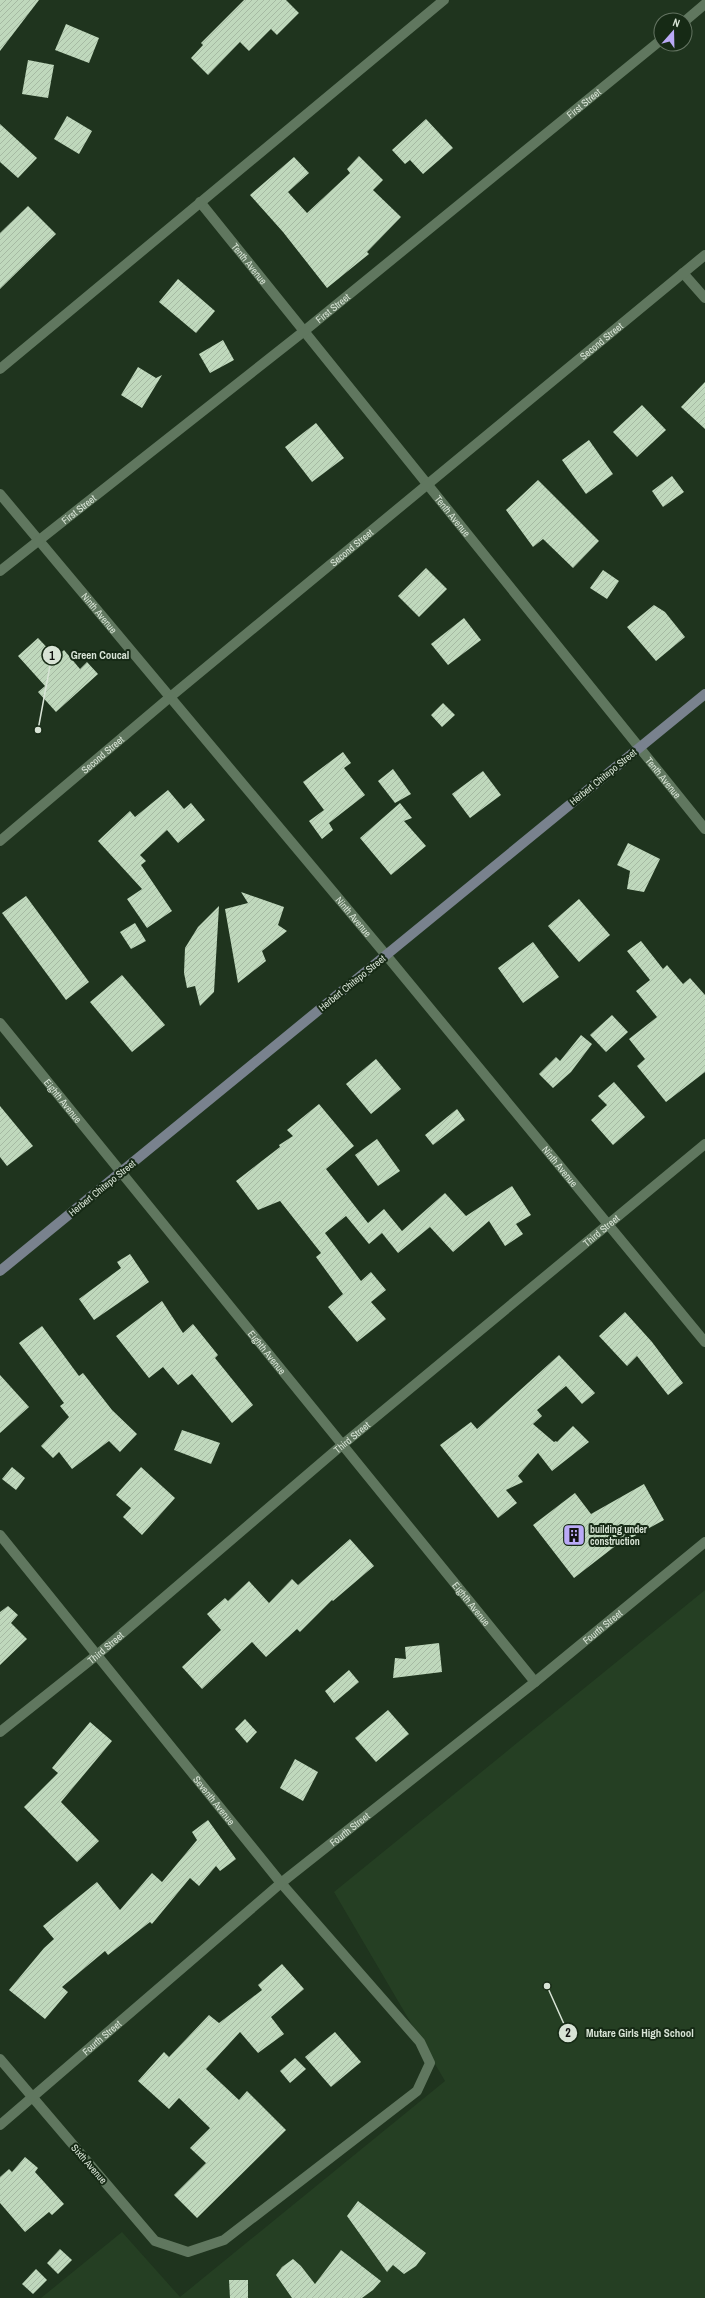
<svg xmlns="http://www.w3.org/2000/svg" width="705" height="2298" viewBox="0 0 705 2298" font-family="'Archivo Narrow',sans-serif">
<style>
.built{fill:#253f23}
.building{fill:url(#building-hatch)}
.lines{fill:none;stroke-linecap:round;stroke-linejoin:round}
.minor{stroke:#60775f;stroke-width:10}
.secondary{stroke:#79828e;stroke-width:10}
.labels{text-anchor:middle;dominant-baseline:central;stroke-width:4;stroke-linejoin:round;paint-order:stroke}
.street-label{font-size:10px;fill:#d8e4d6;stroke:#162a15}
.poi-label{font-size:10px;font-weight:bold;fill:#d8e4d6;stroke:#162a15;text-anchor:start}
.leader{fill:none;stroke:#d8e4d6;stroke-width:1.5}
.callout-dot{fill:#d8e4d6;stroke:#162a15;stroke-width:1.5}
.mark-label{font-size:12px;text-anchor:middle;font-weight:bold;fill:#111}
.callout-label{font-size:11px;text-anchor:middle;font-weight:bold;fill:#d8e4d6;stroke:#162a15;stroke-width:4;stroke-linejoin:round;paint-order:stroke}
</style>
<defs>
<pattern id="building-hatch" width="6" height="6" patternUnits="userSpaceOnUse"><rect width="6" height="6" fill="#bfd8bc"/><path d="M-1 1l2-2M0 6l6-6M5 7l2-2" fill="none" stroke="#a6baa3"/></pattern>
</defs>
<rect width="100%" height="100%" fill="#1f341e"/>
<!-- built -->
<polygon class="built" points="705,1590 705,2298 41,2298 122,2232 180,2297 445,2081 334,1892"/>
<!-- building -->
<g class="building">
<polygon points="0,0 39,0 0,51"/>
<polygon points="244,0 286,0 299,13 277,35 271,29 249,51 240,42 208,75 191,58 203,45 201,43"/>
<polygon points="66,24 99,38 89,63 55,50"/>
<polygon points="28,60 54,65 48,98 22,94"/>
<polygon points="67,116 92,131 79,154 54,139"/>
<polygon points="426,119 453,148 423,174 410,160 405,164 392,150"/>
<polygon points="0,124 37,158 18,178 0,162"/>
<polygon points="359,156 383,180 373,190 401,217 367,252 369,254 327,288 283,232 250,195 294,157 309,173 288,192 307,213 350,173 347,169"/>
<polygon points="28,206 56,234 0,289 0,233"/>
<polygon points="178,279 215,311 196,333 159,302"/>
<polygon points="223,340 234,360 210,373 199,354"/>
<polygon points="138,367 156,378 162,375 142,408 121,395"/>
<polygon points="705,382 705,429 681,407"/>
<polygon points="642,405 666,430 637,457 613,432"/>
<polygon points="316,423 344,458 312,482 285,447"/>
<polygon points="589,440 613,474 586,494 562,460"/>
<polygon points="672,476 684,492 663,507 652,491"/>
<polygon points="538,480 599,541 573,568 543,539 533,547 506,510"/>
<polygon points="426,568 447,589 419,617 398,596"/>
<polygon points="603,570 619,581 607,599 590,588"/>
<polygon points="654,605 665,612 685,637 656,661 627,627"/>
<polygon points="464,618 481,640 448,665 431,644"/>
<polygon points="38,638 56,657 64,650 80,669 87,662 98,674 56,712 38,692 45,686 18,656"/>
<polygon points="443,703 455,715 442,727 431,715"/>
<polygon points="343,752 351,763 344,768 365,795 329,823 333,830 322,839 309,821 324,810 303,782"/>
<polygon points="393,769 411,794 395,803 378,781"/>
<polygon points="483,771 501,795 470,818 452,794"/>
<polygon points="168,790 184,809 191,803 205,820 178,843 167,830 140,855 146,861 141,865 172,911 147,928 127,899 142,889 98,841 130,811 135,817"/>
<polygon points="400,803 412,818 404,821 426,846 391,875 360,838"/>
<polygon points="628,843 660,859 644,892 627,889 630,871 617,865"/>
<polygon points="241,892 284,907 278,925 287,931 262,951 266,961 238,983 225,909 248,903"/>
<polygon points="26,896 89,982 66,1000 2,913"/>
<polygon points="579,899 610,935 579,962 548,926"/>
<polygon points="219,906 214,992 200,1006 195,986 187,988 184,973 185,948 198,927"/>
<polygon points="135,923 146,941 131,949 120,932"/>
<polygon points="641,941 663,969 667,965 683,984 690,978 705,995 705,1072 666,1102 637,1066 645,1059 629,1039 657,1017 636,991 650,980 627,951"/>
<polygon points="533,942 559,977 523,1003 498,968"/>
<polygon points="122,975 165,1025 132,1052 90,1002"/>
<polygon points="612,1015 628,1032 606,1052 590,1035"/>
<polygon points="581,1035 592,1044 571,1072 553,1088 539,1074 556,1057 560,1061"/>
<polygon points="376,1059 401,1089 371,1114 346,1084"/>
<polygon points="614,1082 645,1117 613,1145 591,1120 607,1105 598,1096"/>
<polygon points="319,1104 354,1146 326,1169 368,1223 384,1209 402,1231 445,1193 466,1216 512,1186 531,1215 516,1224 523,1234 505,1246 489,1221 453,1252 430,1227 398,1253 382,1233 369,1244 346,1216 325,1233 361,1281 371,1272 386,1290 371,1302 386,1319 357,1342 328,1307 343,1294 316,1257 321,1253 280,1201 258,1210 236,1181 280,1147 279,1145 293,1136 287,1130"/>
<polygon points="0,1106 33,1146 7,1166 0,1157"/>
<polygon points="457,1109 465,1120 433,1145 425,1135"/>
<polygon points="377,1139 400,1171 378,1186 355,1155"/>
<polygon points="130,1254 149,1282 94,1320 79,1299 121,1268 117,1262"/>
<polygon points="162,1301 183,1333 193,1324 218,1355 215,1358 253,1405 232,1423 192,1374 178,1385 163,1367 149,1378 116,1336"/>
<polygon points="625,1312 652,1342 683,1383 668,1395 637,1356 627,1366 599,1336"/>
<polygon points="42,1326 79,1376 83,1373 112,1410 137,1434 120,1452 109,1441 72,1469 59,1452 53,1458 41,1446 69,1417 60,1406 64,1403 19,1343"/>
<polygon points="559,1355 595,1393 582,1404 566,1386 537,1410 542,1416 533,1424 554,1442 556,1441 557,1442 573,1426 589,1442 552,1471 538,1453 518,1476 523,1482 506,1490 517,1503 498,1518 440,1445 471,1422 477,1429"/>
<polygon points="0,1375 29,1407 0,1433"/>
<polygon points="182,1430 220,1443 211,1464 174,1450"/>
<polygon points="12,1467 25,1478 16,1490 2,1479"/>
<polygon points="141,1467 175,1498 142,1535 123,1517 131,1508 116,1495"/>
<polygon points="644,1484 664,1520 629,1539 627,1537 574,1578 533,1525 575,1493 591,1514"/>
<polygon points="350,1539 374,1566 333,1601 332,1600 300,1632 297,1629 266,1657 252,1642 202,1689 182,1667 221,1630 207,1614 225,1598 228,1601 249,1581 269,1603 292,1579 298,1585"/>
<polygon points="8,1606 18,1615 11,1623 27,1639 0,1665 0,1612"/>
<polygon points="439,1643 442,1672 393,1678 395,1658 406,1659 405,1647"/>
<polygon points="349,1670 359,1682 334,1703 325,1691"/>
<polygon points="388,1710 409,1734 376,1762 355,1738"/>
<polygon points="245,1719 257,1732 247,1743 235,1729"/>
<polygon points="90,1722 112,1741 61,1802 99,1841 77,1862 24,1807 58,1773 52,1768"/>
<polygon points="295,1759 318,1772 303,1801 280,1788"/>
<polygon points="208,1820 236,1859 220,1871 216,1866 199,1886 190,1878 152,1924 150,1922 108,1955 105,1951 62,1987 68,1992 45,2019 9,1990 44,1948 54,1939 43,1926 97,1882 120,1910 152,1873 162,1882 197,1840 192,1832"/>
<polygon points="282,1964 304,1989 271,2017 284,2034 258,2053 240,2032 206,2069 239,2100 247,2091 286,2130 197,2218 174,2195 206,2163 190,2148 210,2128 179,2098 169,2109 138,2081 164,2052 169,2057 209,2015 219,2023 262,1990 258,1985"/>
<polygon points="335,2032 361,2062 331,2087 305,2057"/>
<polygon points="295,2058 306,2069 290,2083 280,2071"/>
<polygon points="25,2157 38,2168 35,2172 64,2204 52,2215 49,2212 25,2232 0,2203 0,2177 9,2169 12,2172"/>
<polygon points="358,2201 426,2253 416,2266 404,2274 393,2265 387,2272 347,2216"/>
<polygon points="60,2249 72,2260 58,2274 47,2263"/>
<polygon points="341,2250 381,2281 373,2290 362,2298 292,2298 276,2275 282,2267 293,2259 301,2266 315,2284"/>
<polygon points="36,2269 47,2280 33,2294 22,2284"/>
<polygon points="229,2280 248,2280 248,2298 230,2298"/>
</g>
<g class="lines">
<!-- minor -->
<g class="minor">
<polyline points="685,21 705,4"/>
<path id="s1" d="M200 202 705 829"/>
<polyline points="683,273 705,298"/>
<polyline points="0,369 444,0"/>
<path id="s2" d="M0 494 386 955 705 1342"/>
<path id="s3" d="M0 571 303 332 661 40"/>
<path id="s4" d="M0 841 169 698 705 255"/>
<path id="s5" d="M0 1023 535 1682"/>
<path id="s6" d="M0 1535 281 1883 420 2042 430 2063 417 2091 224 2240 188 2252 155 2241 0 2059"/>
<path id="s7" d="M0 1732 98 1654 342 1445 705 1144"/>
<path id="s8" d="M0 2125 281 1883 535 1682 705 1542"/>
</g>
<!-- secondary -->
<polyline class="secondary" points="0,1271 705,694"/>
</g>
<!-- icons -->
<defs>
<g id="building-square" transform="scale(1.15)"><rect x="-9" y="-9" width="18" height="18" rx="4" fill="#baaaf6" stroke="#162a15"/><path d="M-4-6H4V6H1V3H-1V6H-4ZM-2.5-4.3h1.7v1.8h-1.7ZM.8-4.3h1.7v1.8H.8ZM-2.5-1h1.7V.8h-1.7ZM.8-1h1.7V.8H.8Z" fill="#111"/></g>
</defs>
<g fill-rule="evenodd">
<use href="#building-square" x="574" y="1535"/>
</g>
<g class="labels">
<!-- street labels -->
<g class="street-label">
<text stroke="none"><textPath href="#s3" startOffset="748">First Street</textPath></text>
<text stroke="none"><textPath href="#s1" startOffset="79">Tenth Avenue</textPath></text>
<text stroke="none"><textPath href="#s3" startOffset="424">First Street</textPath></text>
<text stroke="none"><textPath href="#s4" startOffset="782">Second Street</textPath></text>
<text stroke="none"><textPath href="#s3" startOffset="100">First Street</textPath></text>
<text stroke="none"><textPath href="#s1" startOffset="403">Tenth Avenue</textPath></text>
<text stroke="none"><textPath href="#s4" startOffset="458">Second Street</textPath></text>
<text stroke="none"><textPath href="#s2" startOffset="155">Ninth Avenue</textPath></text>
<text stroke="none"><textPath href="#s4" startOffset="134">Second Street</textPath></text>
<text transform="translate(603 777) rotate(-39)">Herbert Chitepo Street</text>
<text stroke="none"><textPath href="#s1" startOffset="739">Tenth Avenue</textPath></text>
<text stroke="none"><textPath href="#s2" startOffset="551">Ninth Avenue</textPath></text>
<text transform="translate(352 983) rotate(-39)">Herbert Chitepo Street</text>
<text stroke="none"><textPath href="#s5" startOffset="100">Eighth Avenue</textPath></text>
<text stroke="none"><textPath href="#s2" startOffset="875">Ninth Avenue</textPath></text>
<text transform="translate(102 1188) rotate(-39)">Herbert Chitepo Street</text>
<text stroke="none"><textPath href="#s7" startOffset="783">Third Street</textPath></text>
<text stroke="none"><textPath href="#s5" startOffset="424">Eighth Avenue</textPath></text>
<text stroke="none"><textPath href="#s7" startOffset="459">Third Street</textPath></text>
<text stroke="none"><textPath href="#s5" startOffset="748">Eighth Avenue</textPath></text>
<text stroke="none"><textPath href="#s8" startOffset="782">Fourth Street</textPath></text>
<text stroke="none"><textPath href="#s7" startOffset="135">Third Street</textPath></text>
<text stroke="none"><textPath href="#s6" startOffset="341">Seventh Avenue</textPath></text>
<text stroke="none"><textPath href="#s8" startOffset="458">Fourth Street</textPath></text>
<text stroke="none"><textPath href="#s8" startOffset="134">Fourth Street</textPath></text>
<text transform="translate(89 2164) rotate(49)">Sixth Avenue</text>
</g>
<!-- poi labels -->
<g class="poi-label">
<text x="590" y="1529">building under<tspan x="590" dy="12">construction</tspan></text>
</g>
</g>
<!-- callouts -->
<path class="leader" d="M38 730L52 655M547 1986L568 2033"/>
<g class="callout-dot">
<circle cx="38" cy="730" r="4"/>
<circle cx="547" cy="1986" r="4"/>
<circle cx="52" cy="655" r="10"/>
<circle cx="568" cy="2033" r="10"/>
</g>
<g class="mark-label">
<text x="52" y="660">1</text>
<text x="568" y="2037">2</text>
</g>
<g class="callout-label">
<text x="100" y="659">Green Coucal</text>
<text x="640" y="2037">Mutare Girls High School</text>
</g>
<!-- north arrow -->
<g transform="translate(673 32) rotate(20)"><circle r="19" fill="#162a15" stroke="#647462"/>
<path d="M0-3L7 15L0 10L-7 15Z" fill="#baaaf6"/>
<text y="-6" font-size="11" font-weight="bold" text-anchor="middle" fill="#d8e4d6">N</text>
</g>
</svg>
